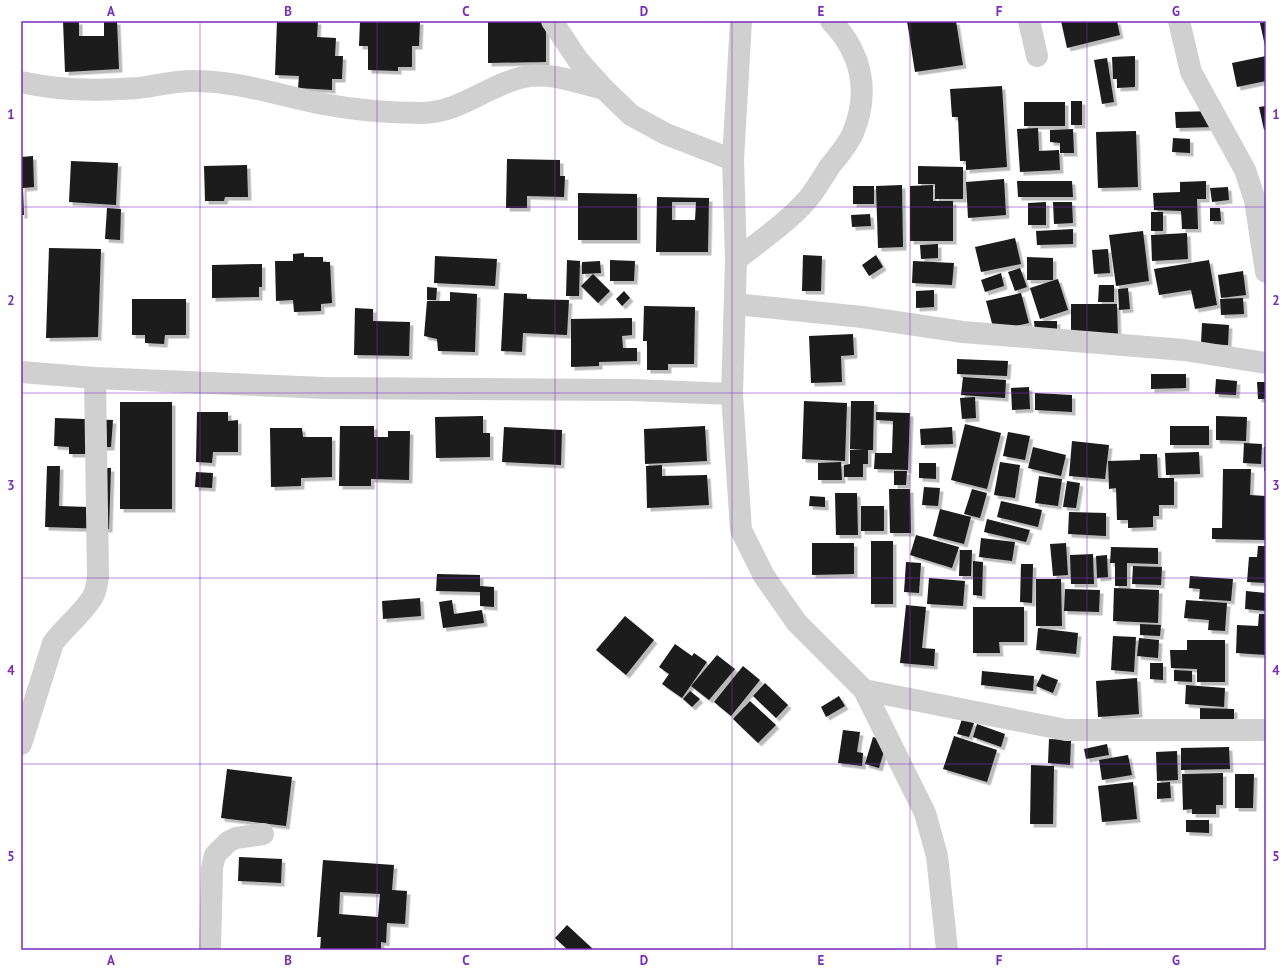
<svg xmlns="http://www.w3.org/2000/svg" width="1287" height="971" viewBox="0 0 1287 971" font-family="'PT Sans',sans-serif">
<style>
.building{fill:#1a1a1a;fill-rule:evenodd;filter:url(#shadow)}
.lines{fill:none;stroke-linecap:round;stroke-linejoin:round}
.street{stroke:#d0d0d0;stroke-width:22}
.grid{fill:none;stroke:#7b2cbf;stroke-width:1;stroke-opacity:0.55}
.neatline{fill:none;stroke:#7b2cbf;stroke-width:1.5}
.grid-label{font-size:13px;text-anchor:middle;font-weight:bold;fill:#7b2cbf}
</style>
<defs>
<filter id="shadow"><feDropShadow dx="3.5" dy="3.5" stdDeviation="0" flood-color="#0004"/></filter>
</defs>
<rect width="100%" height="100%" fill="#fff"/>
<!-- building -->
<g class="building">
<polygon points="63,21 79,21 79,36 104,36 104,21 117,21 119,69 65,72"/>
<polygon points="277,21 318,21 317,37 336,38 335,56 343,56 342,79 332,79 332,90 298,88 299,76 275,75"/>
<polygon points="360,21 420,21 419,46 412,46 412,67 398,67 398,71 368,70 368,46 359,46"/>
<polygon points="488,21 546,21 546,62 488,63"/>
<polygon points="907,21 956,21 963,65 915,72"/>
<polygon points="1061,21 1117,21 1120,35 1067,48"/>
<polygon points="1266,22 1266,46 1265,46 1260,23"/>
<polygon points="1135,56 1135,87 1117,88 1117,79 1113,79 1112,57"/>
<polygon points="1266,56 1266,81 1237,87 1232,63"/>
<polygon points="1107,58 1114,102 1102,104 1094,60"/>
<polygon points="1002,86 1007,167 966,170 966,161 960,161 958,117 952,117 950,89"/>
<rect x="1071" y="101" width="11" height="24"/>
<rect x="1024" y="102" width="41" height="24"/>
<polygon points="1266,106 1266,130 1264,130 1259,107"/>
<polygon points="1215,111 1215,127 1176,128 1175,112"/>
<polygon points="1038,128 1039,151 1059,150 1060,170 1020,172 1017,129"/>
<polygon points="1073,129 1074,153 1060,153 1060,143 1050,142 1050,130"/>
<polygon points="1136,131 1138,187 1098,188 1096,132"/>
<polygon points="1173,138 1190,139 1190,153 1172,152"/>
<polygon points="33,156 34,187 23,188 24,215 21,215 21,157"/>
<polygon points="507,159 560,160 560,176 565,176 564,197 527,196 527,208 506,208"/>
<polygon points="71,161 118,163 116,205 69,202"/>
<polygon points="247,165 248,197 225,197 224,201 205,201 204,166"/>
<polygon points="918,166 963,167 963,199 935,199 935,184 918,184"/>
<polygon points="1004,179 1006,215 968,218 966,182"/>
<polygon points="1017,181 1072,181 1073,197 1018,197"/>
<polygon points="1206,181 1206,199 1197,199 1198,229 1182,229 1181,211 1154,210 1153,193 1180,192 1180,182"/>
<polygon points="902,185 903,247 878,248 876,186"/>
<polygon points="933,185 933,201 953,201 953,241 910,241 910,186"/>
<rect x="853" y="186" width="21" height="18"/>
<polygon points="1228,187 1229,200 1212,202 1210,188"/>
<polygon points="578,193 637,194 637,240 578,240"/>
<path d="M657 197 709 198 708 252H656ZM672 202H696L695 220H672Z"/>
<polygon points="1046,202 1046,225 1028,225 1028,203"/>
<polygon points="1053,202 1072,202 1073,223 1054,224"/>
<polygon points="107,208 121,209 120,240 105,239"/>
<polygon points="1210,208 1220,208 1221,221 1210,221"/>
<rect x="1151" y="212" width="12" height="19"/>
<polygon points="870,214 871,226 852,227 851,215"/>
<polygon points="1073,229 1073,244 1037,245 1036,231"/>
<polygon points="1143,231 1149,281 1116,286 1109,235"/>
<polygon points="1187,233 1188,259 1152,261 1151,235"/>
<polygon points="1015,238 1021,264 981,272 975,247"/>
<polygon points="938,244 938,258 921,259 920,245"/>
<polygon points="49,248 101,249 98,337 46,338"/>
<polygon points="1108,249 1110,273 1094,274 1092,250"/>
<polygon points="304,253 304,257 323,257 323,262 330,262 332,303 321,304 321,311 294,312 293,300 276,301 275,261 293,261 293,254"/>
<polygon points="803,255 822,256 821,291 802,291"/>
<polygon points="876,255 883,267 869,276 862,265"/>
<polygon points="435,256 497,259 495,286 434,283"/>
<polygon points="1027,257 1053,258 1053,280 1027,280"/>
<polygon points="567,260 580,261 579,296 566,296"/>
<polygon points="610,260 635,261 634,281 610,281"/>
<polygon points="1209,260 1217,305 1195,309 1191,290 1159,295 1154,269"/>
<polygon points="600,261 601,273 582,274 582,262"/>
<polygon points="913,261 954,263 952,285 912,283"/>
<polygon points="262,264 262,287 259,287 259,297 212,298 212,265"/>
<polygon points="1020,268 1027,287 1015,291 1008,272"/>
<polygon points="1243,271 1246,295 1221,298 1218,275"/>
<polygon points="1001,273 1004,286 985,292 981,280"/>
<polygon points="593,274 610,291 598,303 581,286"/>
<polygon points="1058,279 1068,310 1040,319 1030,288"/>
<polygon points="1099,285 1114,285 1114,302 1098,302"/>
<polygon points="427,287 437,288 436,300 427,300"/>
<polygon points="1128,288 1130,309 1119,310 1118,289"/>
<polygon points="934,290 934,307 916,308 916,291"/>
<polygon points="624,291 630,298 622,306 616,299"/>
<polygon points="450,292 477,294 475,352 438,351 437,339 424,336 427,301 450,301"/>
<polygon points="504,293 527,294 527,299 569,300 567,335 523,333 522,352 501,351"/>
<polygon points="1021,293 1029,323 994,331 986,301"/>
<polygon points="1243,298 1244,314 1221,315 1220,299"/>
<polygon points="132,299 186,299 186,335 165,335 164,344 145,343 145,335 132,335"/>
<polygon points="1071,304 1117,304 1118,338 1071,338"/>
<polygon points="644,306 695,307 694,364 668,364 668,370 647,370 647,341 643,341"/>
<polygon points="355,308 373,309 373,321 410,322 409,356 354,355"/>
<polygon points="632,318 632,335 622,336 623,348 637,348 637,361 599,362 599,366 571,367 571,319"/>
<polygon points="1034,321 1057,321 1057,333 1035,333"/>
<polygon points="1202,323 1229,325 1228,345 1201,344"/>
<polygon points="853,334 854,355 841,356 842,382 811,383 809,336"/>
<polygon points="957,359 1008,361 1007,376 957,374"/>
<polygon points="1151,374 1186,374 1186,388 1151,389"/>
<polygon points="963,377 1006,380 1005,398 961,395"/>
<polygon points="1216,379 1237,381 1236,395 1215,394"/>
<polygon points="1257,382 1266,382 1266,399 1258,399"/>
<polygon points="1029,387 1030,409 1012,410 1011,388"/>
<polygon points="1035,393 1072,395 1072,412 1035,410"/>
<polygon points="975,397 976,418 962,419 960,398"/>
<polygon points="804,401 847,403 845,461 802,459"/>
<polygon points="851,401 874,401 873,450 868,450 868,464 863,464 863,477 844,477 844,465 850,464 850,450 864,450 850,449"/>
<rect x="120" y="402" width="52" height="107"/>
<polygon points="197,412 228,412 228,421 238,420 238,452 213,452 212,463 196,462"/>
<polygon points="876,412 910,413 908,470 874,469 875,453 892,453 893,421 876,420"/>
<polygon points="483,416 483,433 490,433 490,457 436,458 435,417"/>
<polygon points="1216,416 1247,417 1246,441 1216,440"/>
<polygon points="55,418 113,420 111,447 91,447 91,454 69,454 69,447 54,446"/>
<polygon points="965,424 1001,433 987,489 951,480"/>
<polygon points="340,426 374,426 374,437 388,437 388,431 410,431 409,480 371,479 371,486 339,486"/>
<polygon points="705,426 707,461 645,464 644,429"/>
<rect x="1170" y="426" width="39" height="19"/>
<polygon points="504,427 562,430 561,465 502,462"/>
<polygon points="952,427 953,444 921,445 920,429"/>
<polygon points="270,428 302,428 303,437 332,437 332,477 301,478 301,486 271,487"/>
<polygon points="1008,432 1030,436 1025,460 1003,456"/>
<polygon points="1072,441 1109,445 1105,479 1069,476"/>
<polygon points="1244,443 1262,444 1261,464 1243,463"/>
<polygon points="1033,447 1066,455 1061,476 1028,468"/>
<rect x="1264" y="447" width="2" height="24"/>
<polygon points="1199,452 1200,474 1166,475 1165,453"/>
<polygon points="1140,454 1157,454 1158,478 1174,478 1174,505 1159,505 1159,516 1153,516 1153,527 1128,528 1128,520 1117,520 1116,488 1109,489 1108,461 1140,460"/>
<polygon points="841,462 842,480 818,480 818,463"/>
<polygon points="1000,462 1020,465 1015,498 994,495"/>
<polygon points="919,463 936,463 936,479 919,478"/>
<polygon points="662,465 662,476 707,475 709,505 647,508 646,466"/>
<polygon points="47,466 60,466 59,506 88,507 90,468 111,468 109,529 45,527"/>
<polygon points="1223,469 1251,469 1250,495 1266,496 1266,540 1212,539 1212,528 1222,528"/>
<polygon points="894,471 907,471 906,485 894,485"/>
<polygon points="196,472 213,473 212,488 195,487"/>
<polygon points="1039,476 1062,479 1058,506 1035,503"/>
<polygon points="1067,481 1080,483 1076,508 1063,507"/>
<polygon points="924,487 940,488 938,506 922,505"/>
<polygon points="889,489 910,489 911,533 890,533"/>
<polygon points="972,489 987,493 980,518 964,514"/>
<polygon points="835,493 857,493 858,535 836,535"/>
<polygon points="810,496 825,497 825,507 809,506"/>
<polygon points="1001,501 1042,510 1038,527 997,517"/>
<rect x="861" y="506" width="23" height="25"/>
<polygon points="940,509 971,517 964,544 933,536"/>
<polygon points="1069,512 1106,513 1106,536 1068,534"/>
<polygon points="987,519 1030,530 1026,542 984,532"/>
<polygon points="916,535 959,547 952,568 910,555"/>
<polygon points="981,538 1015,542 1012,561 979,557"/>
<rect x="871" y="541" width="22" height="63"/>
<polygon points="812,543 854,543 854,574 812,575"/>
<polygon points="1066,543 1068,575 1053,576 1050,544"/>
<polygon points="1258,546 1266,546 1266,583 1247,582 1249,557 1257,557"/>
<polygon points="1111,547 1158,548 1158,564 1127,563 1127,586 1115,586 1115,563 1110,563"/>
<polygon points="960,550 972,550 971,576 959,576"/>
<polygon points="1093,554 1094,584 1071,584 1070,555"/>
<polygon points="1107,555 1108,577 1097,578 1096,556"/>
<polygon points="973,561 983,562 982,596 973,595"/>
<polygon points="906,562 921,563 919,593 904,592"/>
<polygon points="1021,564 1033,564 1032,603 1020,602"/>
<polygon points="1133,566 1162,567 1161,585 1132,584"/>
<polygon points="437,574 480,575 480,586 494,587 494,607 480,606 480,592 436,591"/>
<polygon points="1190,576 1233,579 1231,601 1199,599 1200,589 1189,588"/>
<polygon points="929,578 965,581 963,606 927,604"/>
<polygon points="1036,579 1061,579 1062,626 1036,626"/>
<polygon points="1114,588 1159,590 1158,623 1113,621"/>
<polygon points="1065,589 1100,590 1099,612 1064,611"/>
<polygon points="1246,591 1266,593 1266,611 1245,609"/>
<polygon points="420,598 421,616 383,619 382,601"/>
<polygon points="452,600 454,614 482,610 484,623 443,628 439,602"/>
<polygon points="1186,600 1227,603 1225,631 1208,630 1209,620 1184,618"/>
<polygon points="906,605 926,607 922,648 935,649 934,666 900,663"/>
<polygon points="973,607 1024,607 1024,642 999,642 1000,653 973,653"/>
<polygon points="1259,614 1266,614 1266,655 1236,653 1237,625 1258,626"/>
<polygon points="625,616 654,640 626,675 596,650"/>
<polygon points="1140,624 1161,625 1160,636 1140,635"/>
<polygon points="1038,628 1078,633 1076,654 1036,650"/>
<polygon points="1113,636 1136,637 1134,672 1111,670"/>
<polygon points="1139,638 1159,640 1158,658 1137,656"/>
<polygon points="1187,640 1225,640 1225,682 1197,682 1197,669 1171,668 1170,650 1187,650"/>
<polygon points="675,644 692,656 694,653 707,662 682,698 662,684 669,674 659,667"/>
<polygon points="717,655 735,669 709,700 691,686"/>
<polygon points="1150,663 1163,663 1163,680 1150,679"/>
<polygon points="743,666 760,680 731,716 714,702"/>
<polygon points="1174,670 1192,671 1192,682 1174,681"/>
<polygon points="982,671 1034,676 1033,691 981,685"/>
<polygon points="1042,674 1058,680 1053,693 1036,686"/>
<polygon points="1137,678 1139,714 1098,717 1096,681"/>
<polygon points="765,683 788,705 776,718 753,696"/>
<polygon points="1186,685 1225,688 1224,707 1185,704"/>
<polygon points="690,691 700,699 692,707 683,699"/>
<polygon points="839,696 845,706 826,717 821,707"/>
<polygon points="750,701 776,725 758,743 733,719"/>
<polygon points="1200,708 1234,709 1234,721 1200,721"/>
<polygon points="962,719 974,723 969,737 957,734"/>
<polygon points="977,724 1005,734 1001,747 973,737"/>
<polygon points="843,730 860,732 857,752 863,753 862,766 838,763"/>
<polygon points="954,736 997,750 987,782 943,769"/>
<polygon points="873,737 887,741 879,768 865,764"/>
<polygon points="1049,739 1071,740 1070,765 1048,763"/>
<polygon points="1107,744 1109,755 1086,759 1084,749"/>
<polygon points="1229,747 1230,769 1181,770 1181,748"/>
<polygon points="1177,751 1178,780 1157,781 1156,752"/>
<polygon points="1128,755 1132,775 1102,780 1099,760"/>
<polygon points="1031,765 1054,766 1053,824 1030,824"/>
<polygon points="227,769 292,777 286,826 221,818"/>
<polygon points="1223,773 1223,805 1216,805 1216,814 1192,814 1192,809 1183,810 1182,774"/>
<polygon points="1235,774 1254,774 1253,808 1235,808"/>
<polygon points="1133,782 1137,819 1102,822 1098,786"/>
<polygon points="1170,782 1171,798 1157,799 1157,783"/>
<polygon points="1186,820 1209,820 1209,833 1186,832"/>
<polygon points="239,857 282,859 281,883 238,881"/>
<path d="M323 860 394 865 392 890 407 891 405 924 387 923 386 943 381 942V950H320L321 937H317ZM340 892 380 894 378 917 339 914Z"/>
<polygon points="567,925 594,950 568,950 555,938"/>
</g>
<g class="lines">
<!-- street -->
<g class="street">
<polyline points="552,21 578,60 604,89 631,115 666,134 733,160"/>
<polyline points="741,21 733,160 736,260 732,394 741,530 764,576 797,623 864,690 925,813 937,856 947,950"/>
<polyline points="1029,21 1037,56"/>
<polyline points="1179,21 1191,72 1245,170 1255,200 1266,272"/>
<path d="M21 82C59 91 99 91 138 88 157 86 176 80 195 81 238 81 281 96 323 104 355 110 390 113 422 113 462 112 487 85 524 77 549 71 579 83 604 89"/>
<path d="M736 260C760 241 788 222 808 199 816 189 823 177 830 166 838 156 848 145 853 133 870 92 862 53 831 21"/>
<polyline points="735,304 862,317 963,332 1184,350 1266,363"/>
<polyline points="21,372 95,378 324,388 632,390 732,394"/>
<polyline points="864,690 1066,730 1266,730"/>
<path d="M21 744 53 643C65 627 82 614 92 598 96 592 97 584 98 577L95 378"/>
<polyline points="210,950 212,868 215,855 228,842 236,838 263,834"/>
</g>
</g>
<!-- grid -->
<path class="grid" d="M200 21V950M377 21V950M555 21V950M732 21V950M910 21V950M1087 21V950M21 207H1266M21 393H1266M21 578H1266M21 764H1266"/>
<!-- border -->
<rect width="1287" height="971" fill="none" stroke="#ffffff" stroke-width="44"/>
<rect x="22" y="22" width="1243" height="927" class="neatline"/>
<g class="grid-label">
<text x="111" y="16">A</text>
<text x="288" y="16">B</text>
<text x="466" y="16">C</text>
<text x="644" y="16">D</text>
<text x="821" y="16">E</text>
<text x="999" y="16">F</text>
<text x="1176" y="16">G</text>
<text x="11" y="119">1</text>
<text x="1276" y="119">1</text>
<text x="11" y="305">2</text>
<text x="1276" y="305">2</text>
<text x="11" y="490">3</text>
<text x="1276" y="490">3</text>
<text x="11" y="675">4</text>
<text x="1276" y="675">4</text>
<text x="11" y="861">5</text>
<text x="1276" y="861">5</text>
<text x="111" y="965">A</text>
<text x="288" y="965">B</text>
<text x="466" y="965">C</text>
<text x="644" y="965">D</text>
<text x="821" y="965">E</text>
<text x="999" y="965">F</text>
<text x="1176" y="965">G</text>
</g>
</svg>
